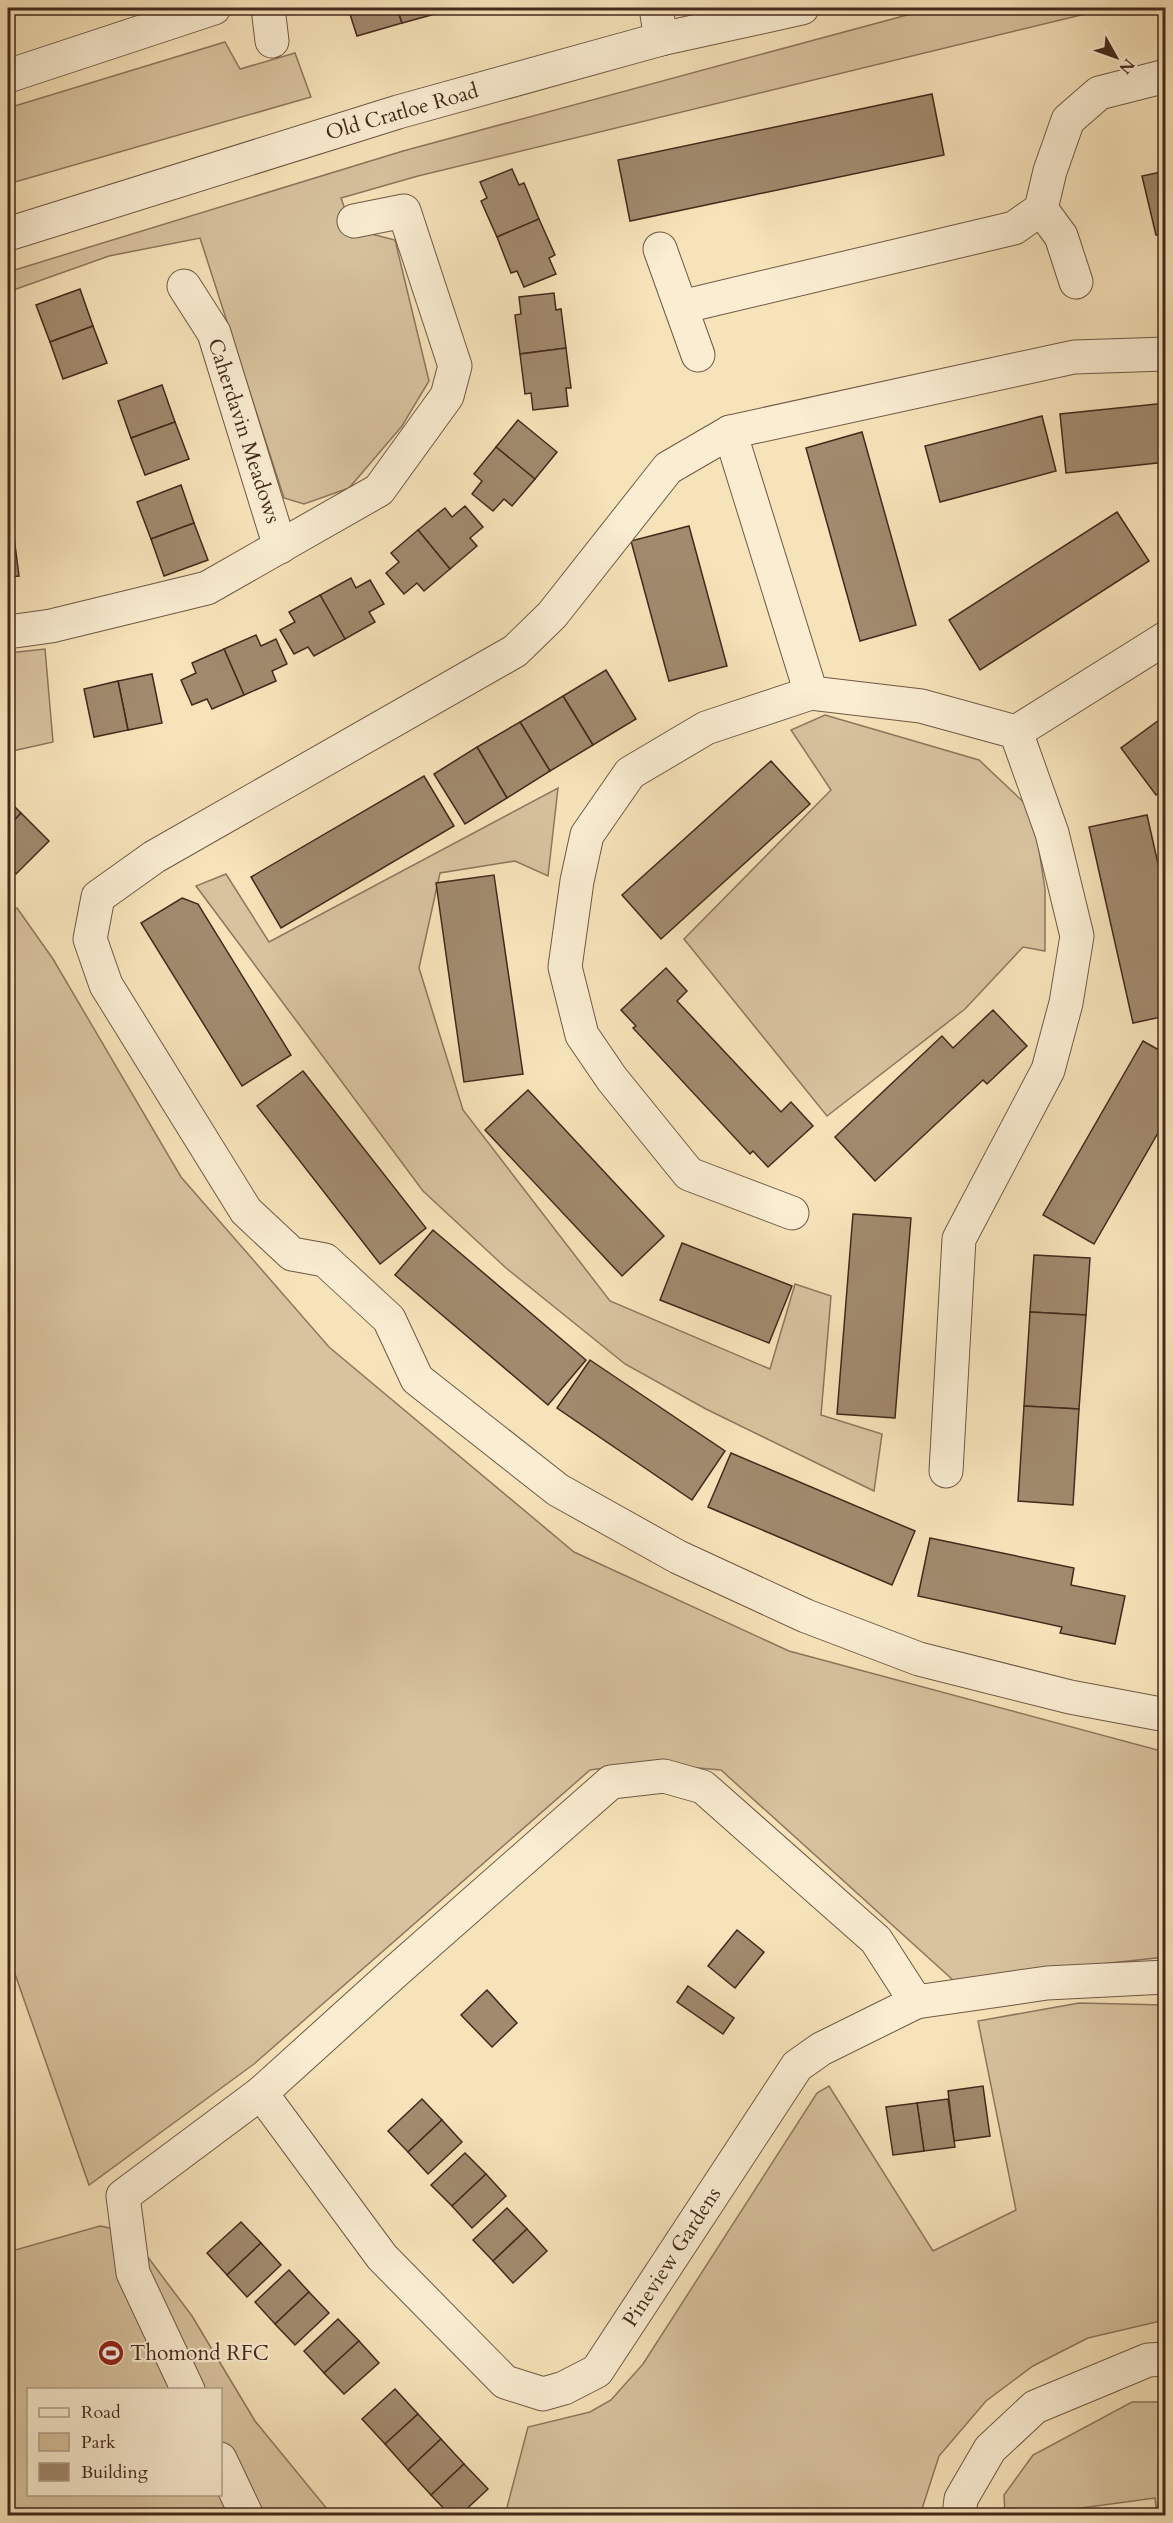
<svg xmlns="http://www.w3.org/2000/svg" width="1173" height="2523" viewBox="0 0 1173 2523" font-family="Cardo,serif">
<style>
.green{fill:#d8c39f;stroke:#8e765e;stroke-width:1.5;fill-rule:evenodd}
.building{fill:#a18a6e;stroke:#43291c;stroke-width:1.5}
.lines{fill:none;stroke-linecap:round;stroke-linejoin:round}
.minor-casing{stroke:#705844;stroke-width:35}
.minor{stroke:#faedd2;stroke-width:33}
.labels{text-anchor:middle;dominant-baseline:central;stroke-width:4.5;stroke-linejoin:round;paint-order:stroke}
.street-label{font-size:21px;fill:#43291c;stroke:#faedd2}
.poi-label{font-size:21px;fill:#43291c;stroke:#faedd2;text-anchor:start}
</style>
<rect width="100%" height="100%" fill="#f7e3ba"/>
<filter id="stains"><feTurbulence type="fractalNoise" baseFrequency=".00333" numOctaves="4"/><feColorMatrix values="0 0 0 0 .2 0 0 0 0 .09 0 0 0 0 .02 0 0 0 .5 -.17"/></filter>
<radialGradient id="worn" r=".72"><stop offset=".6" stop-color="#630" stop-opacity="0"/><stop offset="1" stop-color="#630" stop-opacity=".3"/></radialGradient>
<!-- green -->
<g class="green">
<polygon points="933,8 1110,8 418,176 341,198 352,229 395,240 429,381 402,426 349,488 304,504 284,498 200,238 109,256 8,292 8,272 403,151"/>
<polygon points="225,42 240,69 295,53 311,97 8,184 8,108"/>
<polygon points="45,649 53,742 8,752 8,653"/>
<polygon points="825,715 979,760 1033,811 1045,889 1045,951 1023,947 965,1009 827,1116 684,939 831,790 791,730"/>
<polygon points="558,788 548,876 515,861 440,873 419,968 463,1110 610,1301 770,1369 795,1284 831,1296 821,1415 882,1434 874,1491 706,1409 625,1364 506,1268 423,1191 196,886 226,874 269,942"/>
<polygon points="17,908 53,959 181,1177 329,1347 574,1552 789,1651 1165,1752 1165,1957 953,1980 721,1770 640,1763 590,1770 254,2064 89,2185 8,1954 8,916"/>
<polygon points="1079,2003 1165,2005 1165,2320 1088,2338 1033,2366 986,2401 939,2456 920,2515 756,2516 728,2510 718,2516 505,2515 528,2427 590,2412 611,2400 643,2364 817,2093 829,2086 933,2251 1016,2210 978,2021"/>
<path d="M100 2226 129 2232 192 2316 255 2421 332 2515 8 2516V2252ZM28 2390H220V2494H28Z"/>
<polygon points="1132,2402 1165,2402 1165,2515 1157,2515 1155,2498 1029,2515 1005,2515 1004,2495 1033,2455"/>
</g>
<!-- building -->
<g class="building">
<polygon points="348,8 397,8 402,23 357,36"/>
<polygon points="397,8 445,8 446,11 402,23"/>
<polygon points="932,94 944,155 630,221 618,160"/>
<polygon points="512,169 519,185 524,183 539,219 497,237 481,201 487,198 480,182"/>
<polygon points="1166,171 1166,233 1156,235 1142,176"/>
<polygon points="539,219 555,255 549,258 556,274 524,287 517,271 511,273 497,237"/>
<polygon points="80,289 93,326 50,342 36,305"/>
<polygon points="554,293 556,310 561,309 566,348 520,354 515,315 521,314 519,297"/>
<polygon points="93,326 107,363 63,379 50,342"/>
<polygon points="566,348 571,388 566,388 568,406 533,410 531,393 525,394 520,354"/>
<polygon points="162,385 175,422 131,438 118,401"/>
<polygon points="1166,403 1166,462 1066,473 1060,414"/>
<polygon points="1042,416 1056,471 940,502 925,446"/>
<polygon points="518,420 557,452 535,479 496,447"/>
<polygon points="175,422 189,459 145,475 131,438"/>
<polygon points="862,432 916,625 860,641 806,448"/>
<polygon points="496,447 535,479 512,506 504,499 493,511 472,494 482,481 474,474"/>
<polygon points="181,485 194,523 151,539 137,502"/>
<polygon points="8,498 10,498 14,537 8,538"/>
<polygon points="465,506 483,527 470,538 477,546 450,569 418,530 445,508 452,517"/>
<polygon points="1117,512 1149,561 980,670 949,620"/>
<polygon points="194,523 208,560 164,576 151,539"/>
<polygon points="689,526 727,666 669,681 631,541"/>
<polygon points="418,530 450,569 424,591 417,583 404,594 386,573 399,562 391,553"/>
<polygon points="14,537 19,576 8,577 8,538"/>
<polygon points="351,578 356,588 370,580 384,604 369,612 375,622 345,639 320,595"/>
<polygon points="320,595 345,639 314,656 308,647 294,654 280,630 295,622 289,612"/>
<polygon points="256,635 261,646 276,639 287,664 272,671 276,681 244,695 224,649"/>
<polygon points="224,649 244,695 212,709 207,699 192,705 181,680 196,673 192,663"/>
<polygon points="606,670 636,719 593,745 563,696"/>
<polygon points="152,674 162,723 128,730 118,681"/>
<polygon points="118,681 128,730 94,737 84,689"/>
<polygon points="563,696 593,745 550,771 520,722"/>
<polygon points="1166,715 1166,788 1156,795 1121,748"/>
<polygon points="520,722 550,771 507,798 477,747"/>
<polygon points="477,747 507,798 465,824 434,774"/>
<polygon points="771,761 810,804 661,939 622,895"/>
<polygon points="424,776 454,826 281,928 251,877"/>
<polygon points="8,800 21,813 8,827"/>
<polygon points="21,813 49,841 16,874 8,865 8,827"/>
<polygon points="1147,815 1166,899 1166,1016 1133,1023 1089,827"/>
<polygon points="494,875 523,1074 464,1082 436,883"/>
<polygon points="182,898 198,904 291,1055 242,1086 141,923"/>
<polygon points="666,968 687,991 677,1001 781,1112 791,1102 813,1126 768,1167 753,1151 750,1154 633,1028 636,1026 621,1010"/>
<polygon points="993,1010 1027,1046 987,1084 983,1080 875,1181 835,1137 942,1036 953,1048"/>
<polygon points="1143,1041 1166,1054 1166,1119 1094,1244 1043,1215"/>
<polygon points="303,1071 426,1228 380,1264 257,1106"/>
<polygon points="528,1090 664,1236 622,1276 485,1130"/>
<polygon points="853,1214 911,1218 895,1418 837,1414"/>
<polygon points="433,1230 586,1360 548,1405 395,1275"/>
<polygon points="682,1243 792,1286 769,1343 660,1300"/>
<polygon points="1034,1255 1090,1258 1086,1315 1030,1312"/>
<polygon points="1030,1312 1086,1315 1079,1409 1024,1406"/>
<polygon points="590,1360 725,1451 692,1500 557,1408"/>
<polygon points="1024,1406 1079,1409 1073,1505 1018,1501"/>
<polygon points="731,1453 915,1531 892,1585 708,1507"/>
<polygon points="930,1538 1074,1568 1071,1585 1125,1596 1115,1644 1060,1633 1062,1627 918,1596"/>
<polygon points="737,1930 764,1952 735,1988 708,1966"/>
<polygon points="688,1986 734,2018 723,2034 677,2002"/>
<polygon points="487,1990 517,2023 492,2047 461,2015"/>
<polygon points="983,2086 990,2136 954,2141 948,2091"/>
<polygon points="422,2099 442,2120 408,2152 388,2131"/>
<polygon points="948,2099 955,2147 924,2151 917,2103"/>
<polygon points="917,2103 924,2151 893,2155 886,2107"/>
<polygon points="442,2120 462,2142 428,2174 408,2152"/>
<polygon points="465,2153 486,2174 452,2206 431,2185"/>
<polygon points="486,2174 506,2196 472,2228 452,2206"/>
<polygon points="507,2208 527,2229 493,2261 473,2240"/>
<polygon points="241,2222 261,2243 227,2275 207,2253"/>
<polygon points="527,2229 547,2251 513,2283 493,2261"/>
<polygon points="261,2243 281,2265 247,2297 227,2275"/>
<polygon points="289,2270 309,2292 275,2324 255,2302"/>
<polygon points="309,2292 329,2313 295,2345 275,2324"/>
<polygon points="338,2319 359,2341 324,2373 304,2351"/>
<polygon points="359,2341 379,2363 344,2394 324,2373"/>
<polygon points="395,2389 418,2414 385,2444 362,2419"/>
<polygon points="418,2414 441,2439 408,2470 385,2444"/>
<polygon points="441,2439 464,2464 431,2495 408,2470"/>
<polygon points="464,2464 488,2489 459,2516 451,2516 431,2495"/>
<polygon points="1098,2509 1099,2516 1052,2515"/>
</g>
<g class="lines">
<!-- minor casing -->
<g class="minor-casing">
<g id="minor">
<polyline points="268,8 272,41"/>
<polyline points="656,8 661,39"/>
<polyline points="8,76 214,8"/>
<polyline points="1041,209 1061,236 1076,282"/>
<polyline points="8,234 398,112 661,39 802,8"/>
<polyline points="660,249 698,355"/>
<polyline points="184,286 214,333 280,547"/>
<polyline points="681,307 1014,228 1041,209 1050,171 1068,120 1099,93 1166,76"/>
<polyline points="730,432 668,468 552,615 515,651 154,857 98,897 90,939 106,985 246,1211 292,1254 325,1260 389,1319 417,1379 558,1490 678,1557 806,1616 919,1659 1070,1697 1166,1715"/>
<polyline points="8,632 51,626 207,588 379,490 447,396 455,366 404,211 354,221"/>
<polyline points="811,693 730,432 1074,357 1166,354"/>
<polyline points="792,1213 689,1174 612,1079 582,1035 565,967 577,881 587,835 630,773 706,728 811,693 921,706 1016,732 1166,638"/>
<polyline points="946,1471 959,1239 1048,1070 1066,1003 1077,936 1052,833 1016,732"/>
<polyline points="261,2093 382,2257 505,2382 543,2394 564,2388 597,2371 797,2066 821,2049 916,2002 1047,1983 1166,1977"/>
<polyline points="188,2390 133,2273 123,2196 261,2093 396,1971 611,1782 664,1776 703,1787 876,1940 916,2002"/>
<polyline points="220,2459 247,2516"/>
<polyline points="959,2516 961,2499 990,2449 1035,2407 1148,2360 1166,2359"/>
</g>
</g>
<!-- minor -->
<use href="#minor" class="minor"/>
</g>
<!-- icons -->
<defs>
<g id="stadium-disc" transform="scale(1.35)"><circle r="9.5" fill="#8f2418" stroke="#faedd2"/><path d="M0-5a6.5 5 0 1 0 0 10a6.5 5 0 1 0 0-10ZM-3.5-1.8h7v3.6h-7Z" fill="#fff"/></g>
</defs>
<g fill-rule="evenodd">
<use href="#stadium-disc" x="111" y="2353"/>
</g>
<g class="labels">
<!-- street labels -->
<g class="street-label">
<text transform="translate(402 112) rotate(-16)">Old Cratloe Road</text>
<text transform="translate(244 431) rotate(72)">Caherdavin Meadows</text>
<text transform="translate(672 2257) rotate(-57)">Pineview Gardens</text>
</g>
<!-- poi labels -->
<g class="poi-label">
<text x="130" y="2353">Thomond RFC</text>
</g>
</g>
<!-- margin -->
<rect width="1173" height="2523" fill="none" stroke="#f7e3ba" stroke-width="30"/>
<rect x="9" y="9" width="1155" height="2505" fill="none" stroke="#43291c" stroke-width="3"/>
<rect x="15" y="15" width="1143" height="2493" fill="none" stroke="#43291c" stroke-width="1.5"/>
<!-- legend -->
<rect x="27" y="2388" width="195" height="108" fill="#faedd2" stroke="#b19f89" stroke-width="1.5"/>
<rect x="39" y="2408" width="30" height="9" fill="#faedd2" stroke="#b19f89" stroke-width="1.5"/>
<text x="81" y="2418" font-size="18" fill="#43291c">Road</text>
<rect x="39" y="2433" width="30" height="18" fill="#d8c39f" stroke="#b19f89" stroke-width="1.5"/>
<text x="81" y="2448" font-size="18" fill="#43291c">Park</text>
<rect x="39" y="2463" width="30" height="18" fill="#a18a6e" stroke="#b19f89" stroke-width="1.5"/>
<text x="81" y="2478" font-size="18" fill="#43291c">Building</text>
<!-- north arrow -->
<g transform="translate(1116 57) rotate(130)" stroke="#faedd2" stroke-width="4.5" paint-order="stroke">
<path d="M0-4.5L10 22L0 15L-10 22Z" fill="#43291c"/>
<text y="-9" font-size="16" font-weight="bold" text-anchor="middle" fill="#43291c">N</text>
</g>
<rect width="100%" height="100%" filter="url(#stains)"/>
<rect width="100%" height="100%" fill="url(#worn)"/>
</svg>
